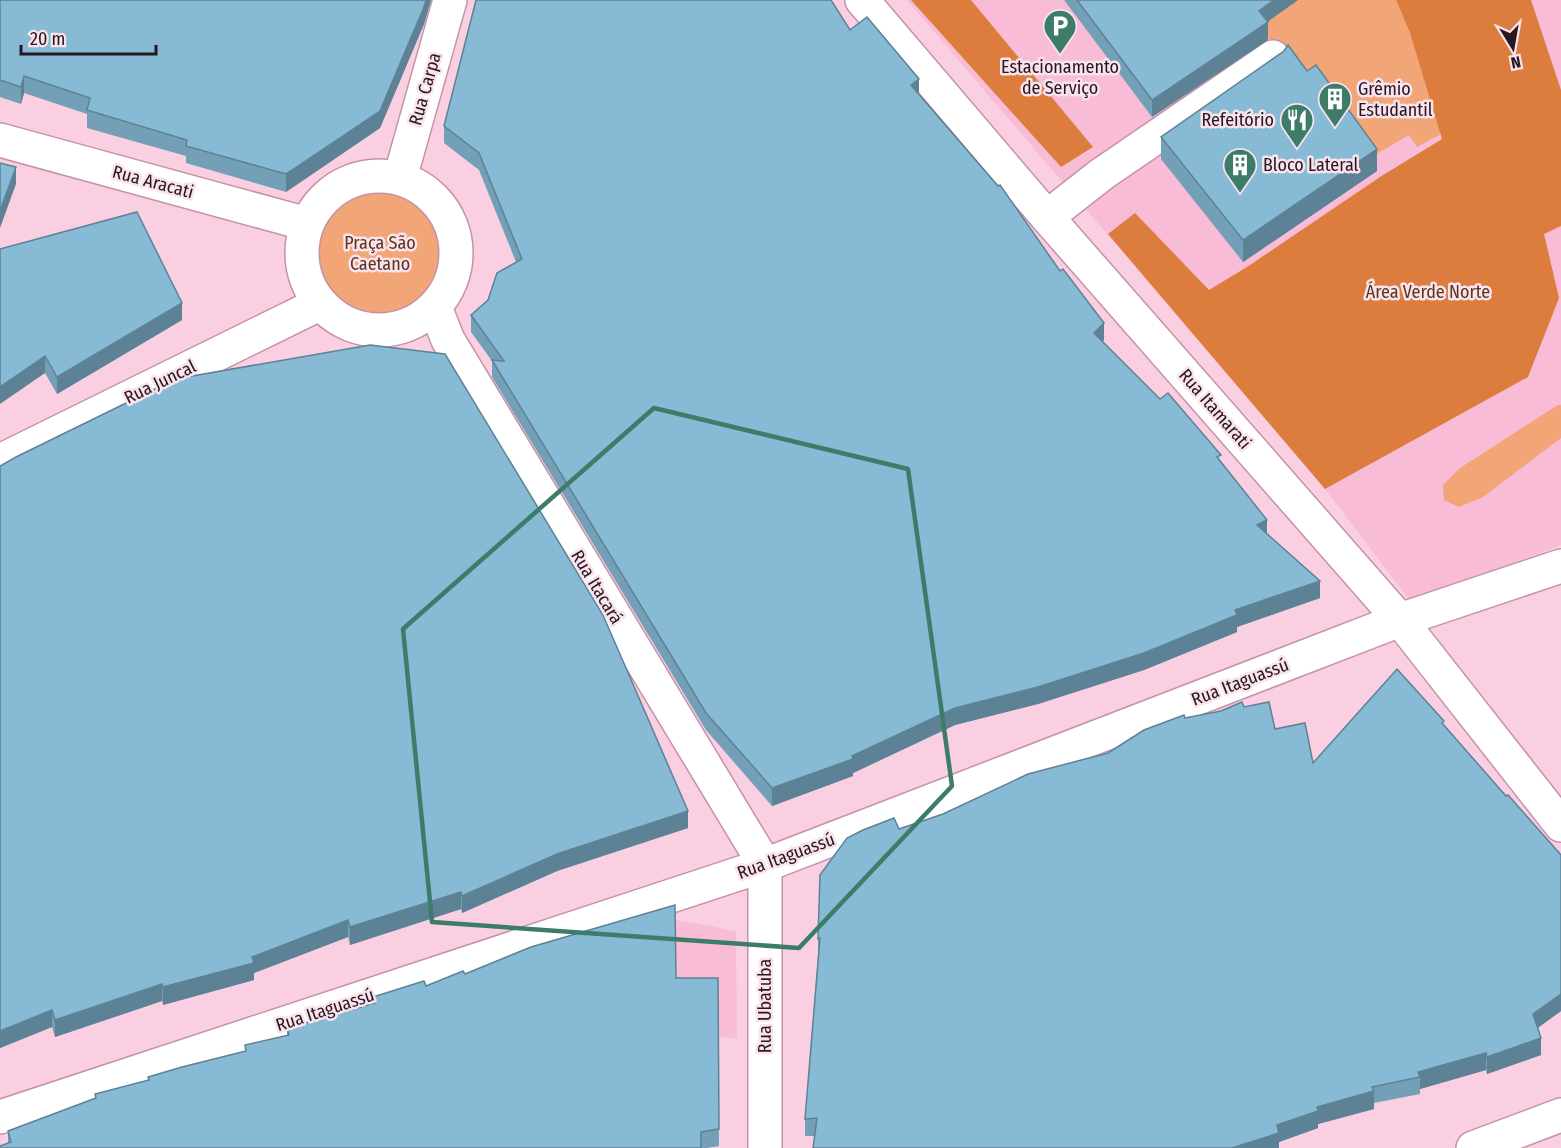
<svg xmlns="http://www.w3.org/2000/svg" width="1561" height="1148" viewBox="0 0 1561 1148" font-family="'Fira Sans Condensed',sans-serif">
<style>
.built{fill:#f9bcd6}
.green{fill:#f2a577}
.forest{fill:#dc7c3d}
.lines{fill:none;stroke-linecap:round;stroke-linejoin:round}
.minor-casing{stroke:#c592a8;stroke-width:36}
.minor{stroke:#fff;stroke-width:33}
.wall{fill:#73a0b7}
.shaded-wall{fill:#5e8295}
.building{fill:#86bad5;stroke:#5e8295;stroke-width:1.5}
.marked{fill:none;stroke:#3d7c69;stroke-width:4.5;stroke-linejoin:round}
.labels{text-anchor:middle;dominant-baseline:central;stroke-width:5;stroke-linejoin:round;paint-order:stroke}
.poi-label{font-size:18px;fill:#29161f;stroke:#f9e3ec;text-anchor:start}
.street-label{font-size:18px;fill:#29161f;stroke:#f9e3ec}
.park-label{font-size:18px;fill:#5c341b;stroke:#f9e3ec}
</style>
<rect width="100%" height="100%" fill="#facfe1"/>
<!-- built -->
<g class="built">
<polygon points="907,0 1561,0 1561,545 1411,602 1325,489"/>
<polygon points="661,917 736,931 737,1038 547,1034"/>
</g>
<!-- green -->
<g class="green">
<polygon points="1298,0 1396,0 1410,33 1441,134 1417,147 1409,135 1368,159 1307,93 1260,27"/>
<circle cx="380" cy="253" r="68"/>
<polygon points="1558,405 1561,405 1561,438 1483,497 1459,507 1444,500 1443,485 1460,468"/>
</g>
<!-- forest -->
<g class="forest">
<polygon points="911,0 971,0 1093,147 1061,167"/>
<polygon points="1396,0 1531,0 1561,90 1561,226 1544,234 1559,298 1528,377 1325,489 1108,234 1135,213 1209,290 1247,267 1380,177 1442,139 1410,33"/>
</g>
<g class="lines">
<!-- minor casing -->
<g class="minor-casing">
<g id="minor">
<polyline points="862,0 1047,217 1400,620 1561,825"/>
<polyline points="0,140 307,224"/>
<circle cx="379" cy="253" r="77"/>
<polyline points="400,178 450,0"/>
<polyline points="1047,217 1102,174 1273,57"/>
<polyline points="435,307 448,340 765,865 765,1148"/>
<polyline points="0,461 319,304"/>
<polyline points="0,1117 765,865 1400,620 1561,566"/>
<polyline points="1473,1148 1561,1115"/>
</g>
</g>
<!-- minor -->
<use href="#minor" class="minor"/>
</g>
<!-- wall -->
<g class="wall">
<polygon points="0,0 431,0 424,24 380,128 286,192 186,163 186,156 87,128 87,114 24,93 21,104 0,97"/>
<polygon points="1064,0 1298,0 1267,22 1268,40 1152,117"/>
<polygon points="850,30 919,95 1104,340 1102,341 1221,461 1267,534 1320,598 1237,627 1237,632 1144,670 1038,704 955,725 853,773 853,776 772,806 706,730 492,377 492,361 471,332 471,315 488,300 516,262 479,170 444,143 444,126"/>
<polygon points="1161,137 1377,171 1243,262 1161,159"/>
<polygon points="0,249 182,320 57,394 45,373"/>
<polygon points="0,466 688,828 557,871 462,913 461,909 350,945 348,937 254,973 254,980 163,1005 162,1001 55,1037 52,1027 0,1048"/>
<polygon points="1244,707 1275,729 1313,763 1444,725 1506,796 1561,855 1561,1011 1538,1028 1541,1055 1487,1074 1486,1070 1420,1089 1420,1094 1374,1103 1374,1109 1318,1124 1318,1128 1279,1142 1279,1148 815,1136 805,1136 805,1119 818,956 818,939 899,829 943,814 1108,753 1185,718"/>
<polygon points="465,974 676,978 718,978 719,1146 707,1148 0,1148 8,1144 8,1131 95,1098 95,1094 148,1080 148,1077 245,1052 245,1045 287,1036 287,1028 373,1004 373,997 426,986"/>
</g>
<!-- shaded-wall -->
<g class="shaded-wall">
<polygon points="426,0 431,0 424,24 380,128 286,192 286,174"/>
<polygon points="1274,0 1298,0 1259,28 1259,11"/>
<polygon points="1268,22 1268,40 1152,117 1152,100"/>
<polygon points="24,76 24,93 21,104 21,87"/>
<polygon points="919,79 919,96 911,85"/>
<polygon points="1377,149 1377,171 1243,262 1243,240"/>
<polygon points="16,167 16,184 0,228 0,211"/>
<polygon points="182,303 182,320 57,394 57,377"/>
<polygon points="1104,323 1104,340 1094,350 1094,333"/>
<polygon points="45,356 45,373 0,404 0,387"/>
<polygon points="1267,520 1267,537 1257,525"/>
<polygon points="1320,581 1320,598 1237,627 1237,632 1144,670 1038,704 955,725 853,773 853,776 772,806 772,788 852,756 955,708"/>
<polygon points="688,811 688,828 557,871 462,913 462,896 557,854"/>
<polygon points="461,892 461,909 350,945 350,927"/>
<polygon points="348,920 348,937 254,973 254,980 163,1005 163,987 252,957"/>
<polygon points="162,984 162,1001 55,1037 55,1020"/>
<polygon points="1561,994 1561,1011 1533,1031 1533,1014"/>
<polygon points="52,1010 52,1027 0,1048 0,1031"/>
<polygon points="1541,1038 1541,1055 1487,1074 1487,1057"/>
<polygon points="1486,1053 1486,1070 1420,1089 1420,1077 1418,1072"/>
<polygon points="1374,1091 1374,1109 1318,1124 1318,1128 1279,1142 1279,1148 1232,1148 1277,1125 1317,1107"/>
</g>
<!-- building -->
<g class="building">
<polygon points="0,0 426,0 424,7 380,111 286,174 186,146 187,140 87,110 90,98 24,76 21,87 0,80"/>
<polygon points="476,0 831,0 850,30 867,17 919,79 911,85 998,186 1000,185 1060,271 1063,269 1104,323 1094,333 1160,399 1168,393 1221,455 1217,457 1267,520 1257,525 1320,581 1235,610 1237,615 1144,653 1038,687 955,708 852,756 853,759 772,788 706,713 492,360 504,361 471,315 488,300 497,273 522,259 479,153 444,126"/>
<polygon points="1077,0 1274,0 1259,11 1268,22 1152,100"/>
<polygon points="1288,45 1307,71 1316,65 1377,149 1243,240 1161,137 1284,51"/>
<polygon points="0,163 16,167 0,211"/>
<polygon points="137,212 182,303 57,377 45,356 0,387 0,249"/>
<polygon points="370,345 445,354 603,615 688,811 557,854 462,896 461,892 350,927 348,920 252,957 254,963 163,987 162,984 55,1020 52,1010 0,1031 0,466 16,457 175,379"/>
<polygon points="1397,669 1444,721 1442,723 1506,796 1508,795 1561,855 1561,994 1533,1014 1541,1038 1487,1057 1486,1053 1418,1072 1420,1077 1372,1087 1374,1091 1317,1107 1318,1111 1277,1125 1279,1133 1232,1148 813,1148 817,1118 805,1119 820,938 818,939 820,875 847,838 863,830 894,818 899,829 943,814 1028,774 1108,753 1144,730 1184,715 1185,718 1221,711 1242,702 1244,707 1269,702 1275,729 1305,723 1313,763"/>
<polygon points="675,905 676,978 718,978 719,1129 701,1132 701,1148 0,1148 0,1146 11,1142 8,1131 96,1098 95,1094 149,1080 148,1077 182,1067 246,1051 245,1045 289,1035 287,1028 375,1003 373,997 424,981 426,986 463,971 465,974 531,947"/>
</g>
<!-- marked area -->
<path class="marked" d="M654 408 908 469 952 786 799 948 432 922 403 629Z"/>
<!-- icons -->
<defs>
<g id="parking-pin" transform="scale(1.725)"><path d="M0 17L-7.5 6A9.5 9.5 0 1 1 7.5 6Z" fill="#3d7c69" stroke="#f9e3ec"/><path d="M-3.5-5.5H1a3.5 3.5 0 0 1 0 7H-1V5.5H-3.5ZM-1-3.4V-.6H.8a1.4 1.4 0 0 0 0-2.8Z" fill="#fff"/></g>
<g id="building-pin" transform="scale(1.725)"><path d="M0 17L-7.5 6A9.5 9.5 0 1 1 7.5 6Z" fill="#3d7c69" stroke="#f9e3ec"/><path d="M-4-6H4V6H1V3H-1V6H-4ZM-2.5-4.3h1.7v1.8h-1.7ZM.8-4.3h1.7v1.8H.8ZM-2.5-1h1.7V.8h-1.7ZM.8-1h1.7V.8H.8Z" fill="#fff"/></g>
<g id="restaurant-pin" transform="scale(1.725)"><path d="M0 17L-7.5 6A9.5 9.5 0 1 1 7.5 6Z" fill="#3d7c69" stroke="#f9e3ec"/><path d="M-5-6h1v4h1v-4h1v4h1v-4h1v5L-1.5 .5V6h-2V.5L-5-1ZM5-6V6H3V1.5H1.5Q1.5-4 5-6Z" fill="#fff"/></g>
</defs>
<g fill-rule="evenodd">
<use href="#parking-pin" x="1060" y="26"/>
<use href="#building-pin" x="1335" y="99"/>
<use href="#restaurant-pin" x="1297" y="120"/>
<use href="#building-pin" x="1240" y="165"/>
</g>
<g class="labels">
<!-- poi labels -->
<g class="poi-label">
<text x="1060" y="67" text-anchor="middle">Estacionamento<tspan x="1060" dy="21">de Serviço</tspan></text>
<text x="1358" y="89">Grêmio<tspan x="1358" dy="21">Estudantil</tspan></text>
<text x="1274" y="120" text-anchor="end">Refeitório</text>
<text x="1263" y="165">Bloco Lateral</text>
</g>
<!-- street labels -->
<g class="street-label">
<text transform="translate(425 89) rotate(-74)">Rua Carpa</text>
<text transform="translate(153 182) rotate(15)">Rua Aracati</text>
<text transform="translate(160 382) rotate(-26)">Rua Juncal</text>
<text transform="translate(1215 409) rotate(49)">Rua Itamarati</text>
<text transform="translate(597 587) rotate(59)">Rua Itacará</text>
<text transform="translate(1240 682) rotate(-21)">Rua Itaguassú</text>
<text transform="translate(786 856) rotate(-20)">Rua Itaguassú</text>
<text transform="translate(765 1006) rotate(-90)">Rua Ubatuba</text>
<text transform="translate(325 1010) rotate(-18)">Rua Itaguassú</text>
</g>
<!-- park labels -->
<g class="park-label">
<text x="380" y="243">Praça São<tspan x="380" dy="21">Caetano</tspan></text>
<text x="1428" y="292">Área Verde Norte</text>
</g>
</g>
<!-- north arrow -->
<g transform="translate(1513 48) rotate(169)" stroke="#f9e3ec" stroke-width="4.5" paint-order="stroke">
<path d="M0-4.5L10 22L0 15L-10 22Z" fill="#29161f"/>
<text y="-9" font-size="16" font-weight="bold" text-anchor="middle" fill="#29161f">N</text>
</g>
<!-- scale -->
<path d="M21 45v9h135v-9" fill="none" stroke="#29161f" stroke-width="3"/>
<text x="30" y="45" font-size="18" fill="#29161f" stroke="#f9e3ec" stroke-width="4.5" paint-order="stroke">20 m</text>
</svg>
